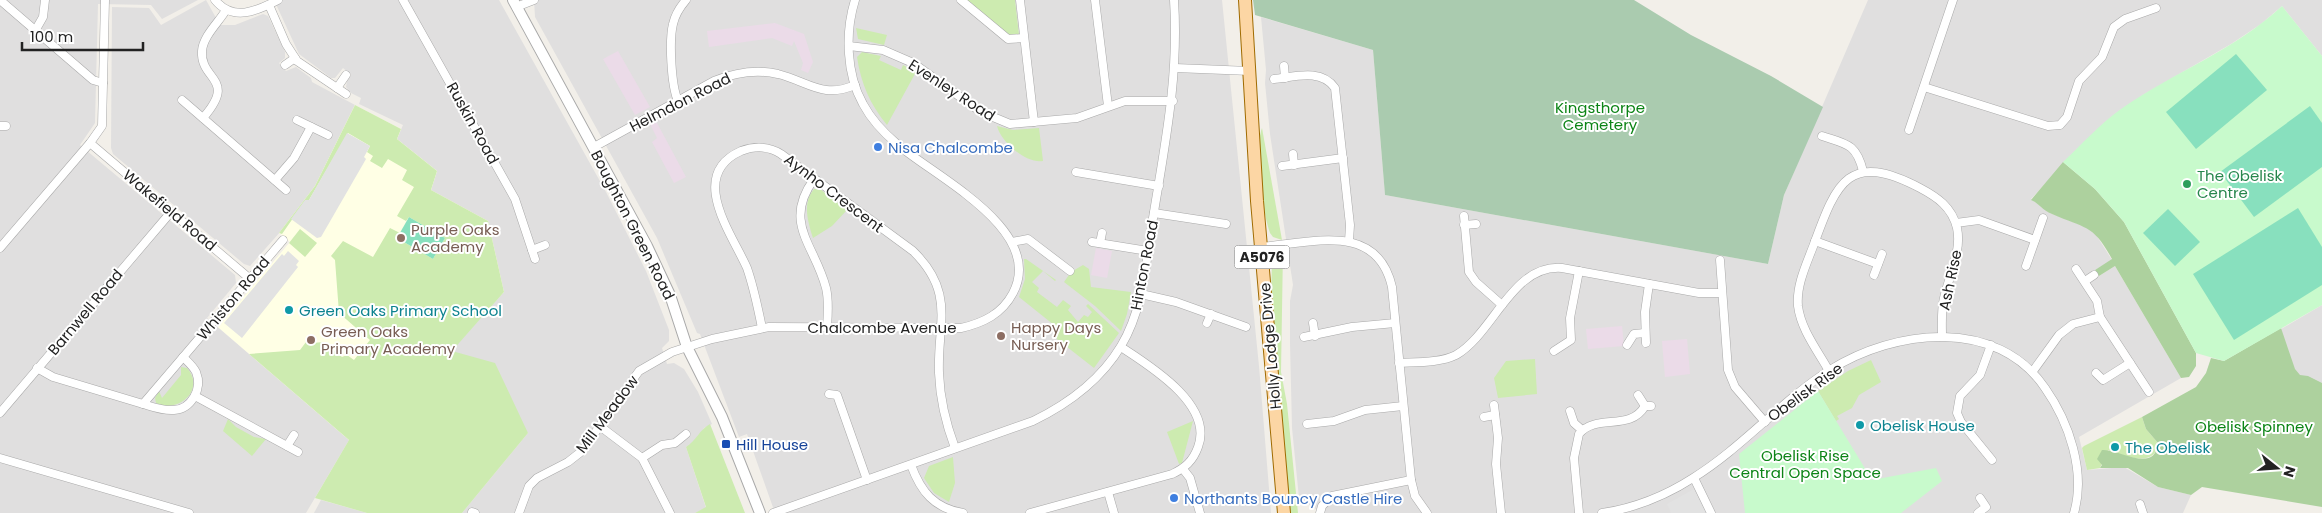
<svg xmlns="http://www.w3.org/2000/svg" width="2322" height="513" viewBox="0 0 2322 513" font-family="Poppins,sans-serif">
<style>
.residential{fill:#e0dfdf}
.industrial{fill:#ebdbe8}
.education{fill:#ffffe5}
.grass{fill:#cdebb0}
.forest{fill:#add19e}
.cemetery{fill:#aacbaf}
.park{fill:#c8facc}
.pitch{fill:#88e0be}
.parking{fill:#e2e2e2}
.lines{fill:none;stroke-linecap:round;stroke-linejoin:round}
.minor-casing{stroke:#a9a9a9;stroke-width:9}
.tertiary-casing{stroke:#a9a9a9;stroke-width:12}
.primary-casing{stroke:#a06b00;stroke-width:14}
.minor{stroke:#fff;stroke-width:8}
.tertiary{stroke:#fff;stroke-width:10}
.primary{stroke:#fcd6a4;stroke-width:12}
.shop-dot{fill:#3f7fe0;stroke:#fff;stroke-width:2}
.leisure-dot{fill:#2e9e5b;stroke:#fff;stroke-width:2}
.education-dot{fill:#8d6e63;stroke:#fff;stroke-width:2}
.culture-dot{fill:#0f9aa8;stroke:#fff;stroke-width:2}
.transit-dot{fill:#1a4fb4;stroke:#fff;stroke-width:2}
.labels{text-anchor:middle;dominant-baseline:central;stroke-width:4;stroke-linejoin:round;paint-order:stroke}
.shield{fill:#fff;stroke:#646464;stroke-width:1}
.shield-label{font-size:14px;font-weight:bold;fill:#222}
.street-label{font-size:15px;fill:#222;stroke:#fff}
.park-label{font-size:15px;fill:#0c8416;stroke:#fff}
.shop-label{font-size:15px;fill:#366cbe;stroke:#fff;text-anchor:start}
.leisure-label{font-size:15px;fill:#27864d;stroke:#fff;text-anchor:start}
.education-label{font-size:15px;fill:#785e54;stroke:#fff;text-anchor:start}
.culture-label{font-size:15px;fill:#0d838f;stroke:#fff;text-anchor:start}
.transit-label{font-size:15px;fill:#164399;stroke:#fff;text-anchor:start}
</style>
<rect width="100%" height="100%" fill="#f2efe9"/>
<!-- residential -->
<g class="residential">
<polygon points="0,0 198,0 162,19 151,5 98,4 95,123 80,145 235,275 236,283 207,318 349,440 306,513 0,513"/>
<polygon points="206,0 220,25 235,25 263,14 268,16 285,52 285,58 279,63 286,71 296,67 311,78 312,82 355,105 315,186 281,231 250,266 244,264 113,154 111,148 112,7 149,8 161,25"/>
<polygon points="274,0 499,0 606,192 646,271 669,330 669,341 662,348 667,364 674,363 684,369 698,392 712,424 704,428 696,441 686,447 706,508 695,513 462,513 528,433 451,351 504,292 431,190 437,171 397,139 403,125 359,104 361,98 351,93 346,87 347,81 351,75 343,68 335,78 331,78 299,54"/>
<polygon points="534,0 1222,0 1259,366 1271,513 775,513 747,434 739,437 700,334 697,333 657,238 535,17"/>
<polygon points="1868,0 2322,0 2322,56 2282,6 2261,24 2231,44 2143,95 2082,144 2031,199 2050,213 2086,227 2095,233 2112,260 2095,270 2099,276 2115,266 2181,378 2079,437 2087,470 2124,467 2158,487 2191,495 2183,513 1322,513 1299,498 1292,428 1290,343 1290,301 1293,285 1270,134 1265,83 1266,70 1261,17 1373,50 1385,195 1768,264 1784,195"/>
<polygon points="2322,305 2322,390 2249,348"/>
<polygon points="321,500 367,513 314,513"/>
</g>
<!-- industrial -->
<g class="industrial">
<polygon points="775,23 804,34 813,62 808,73 801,70 803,63 794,41 792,46 772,38 709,47 707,31"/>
<polygon points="618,51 650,107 635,115 603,59"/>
<polygon points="656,121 686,177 674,183 652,142 657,138 650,124"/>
<polygon points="1096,248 1112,251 1107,278 1091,275"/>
<polygon points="1622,326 1624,346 1588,349 1586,329"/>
<polygon points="1687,339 1690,374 1665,377 1662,341"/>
</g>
<!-- education -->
<polygon class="education" points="355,105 401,129 397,139 437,171 431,190 488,221 504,292 349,440 218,327 290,242 279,233 315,186"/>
<!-- grass -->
<g class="grass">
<polygon points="967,0 1015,0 1019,35 1010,36"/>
<polygon points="856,28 887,35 884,45 858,39"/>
<path d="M862 52 881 56 879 60 901 70 903 65 916 72 887 125C870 104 861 84 857 57Z"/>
<polygon points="355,105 401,129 397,139 437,171 431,190 488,221 504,292 452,351 495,363 528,433 462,513 367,513 315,498 349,440 249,354 300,350 309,338 312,343 324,342 342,357 347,355 354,360 370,340 339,313 335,260 331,256 343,241 373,257 390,228 400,233 397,238 433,259 445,238 409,217 406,221 397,216 414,187 402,180 407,170 388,159 382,168 370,161 373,156 367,152 370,146 348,133 309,200 305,201 282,234 279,233 315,186"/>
<path d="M997 126 1013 130 1039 128 1043 161C1026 164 1001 142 997 126Z"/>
<path d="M1262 128 1282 240 1273 237 1270 233C1262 211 1254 149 1262 128Z"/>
<path d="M814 189H820L847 210 832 226 813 238C808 222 802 203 814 189Z"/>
<polygon points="300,229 317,243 305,257 289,243"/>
<polygon points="1283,250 1281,372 1287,404 1298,513 1289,513 1271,299 1272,259 1273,255"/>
<polygon points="1024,259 1026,259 1056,280 1055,281 1043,271 1032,282 1039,288 1037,292 1057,307 1063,300 1071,306 1068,310 1078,322 1084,315 1088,317 1092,312 1086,306 1088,304 1119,333 1094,368 1053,336 1059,329 1019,297 1025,279"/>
<polygon points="1083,265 1089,269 1091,287 1131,292 1127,314 1121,331 1095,306 1064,282 1071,272"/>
<polygon points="1535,359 1537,394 1498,398 1494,378 1506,361"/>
<polygon points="1871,360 1881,382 1859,395 1852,408 1837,416 1839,419 1836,421 1818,391 1848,371"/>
<path d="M181 367 187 368C206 389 179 414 156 403L155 398 159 391 162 398 181 375Z"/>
<path d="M2142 417 2146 429 2158 443C2156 469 2123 456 2108 450L2100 468 2087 470 2082 448 2084 446Z"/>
<polygon points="228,419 236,427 254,437 266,439 252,456 223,431"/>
<polygon points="1193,421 1182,463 1179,464 1167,432"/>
<path d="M710 424 745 513H695L706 507 686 447C697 440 699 430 710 424Z"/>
<polygon points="953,457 955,483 949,502 934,493 924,478 929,466"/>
</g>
<!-- forest -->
<g class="forest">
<path d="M2063 162 2095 189 2124 222 2196 353V366L2189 377 2181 378 2115 266 2099 276 2095 270 2112 259C2093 224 2086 229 2052 214 2042 210 2039 203 2031 200Z"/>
<path d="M2281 328 2295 369 2300 375 2308 376 2322 383V507L2202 487 2191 495 2158 487 2128 468H2100L2102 465 2097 459 2102 450C2118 448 2155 475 2158 443L2146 429 2142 417 2196 387 2206 373 2211 358 2224 361Z"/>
</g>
<!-- cemetery -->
<polygon class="cemetery" points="1253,0 1634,0 1691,35 1771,76 1823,107 1784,195 1768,264 1385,195 1373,50 1255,15"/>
<!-- park -->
<g class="park">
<path d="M2282 6 2322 56V305L2224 361 2196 353 2124 222 2095 189 2063 162C2083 143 2099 125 2121 109 2174 72 2235 50 2282 6Z"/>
<polygon points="1818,391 1872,480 1936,468 1942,481 1901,513 1745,513 1739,454"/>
</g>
<!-- pitch -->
<g class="pitch">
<polygon points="2236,54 2267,90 2196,149 2166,112"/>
<polygon points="2310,106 2322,123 2322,167 2254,217 2220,172"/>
<polygon points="2298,208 2322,247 2322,285 2234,340 2193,274"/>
<polygon points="2168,209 2200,242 2175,266 2143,233"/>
<polygon points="409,217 445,238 433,259 397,238"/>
</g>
<!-- parking -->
<g class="parking">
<polygon points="347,133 370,146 364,157 366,159 321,237 317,238 291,219 305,200 309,200"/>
<polygon points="288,251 299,261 296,265 298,267 242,338 224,323 282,254 284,256"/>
<polygon points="1694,489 1706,513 1671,513 1667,504"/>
</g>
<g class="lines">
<!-- minor casing -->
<g class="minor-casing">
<g id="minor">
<polyline points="0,0 93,80 103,83"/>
<path d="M215 0C233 22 257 11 278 0"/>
<polyline points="403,0 515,199 535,259"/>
<polyline points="961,0 1008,39 1024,38"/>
<polyline points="1020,0 1034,122"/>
<polyline points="1095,0 1108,106"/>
<polyline points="269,5 286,44 297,61 346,94"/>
<polyline points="516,7 534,0"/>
<polyline points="35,31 43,17 45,0"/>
<polyline points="849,46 883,50 913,63 981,112 1010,124 1077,118 1125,101 1173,101"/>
<polyline points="285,65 295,58"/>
<polyline points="1284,66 1285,78"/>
<polyline points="1175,68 1250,71"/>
<path d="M1274 79C1294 77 1321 68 1335 88L1350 225 1349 241"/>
<polyline points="1924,87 2048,126 2060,125 2067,117 2079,81 2102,57 2114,27 2125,19 2156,8"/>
<polyline points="337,88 346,75"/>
<polyline points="182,100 286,190"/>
<path d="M678 101C671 85 669 40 673 24 675 15 680 7 686 0"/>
<path d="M203 118C238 78 200 81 202 51 203 36 219 22 226 10"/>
<polyline points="297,120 328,135"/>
<polyline points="0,126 6,126"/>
<polyline points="1909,130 1953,0"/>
<path d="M1822 136C1846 144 1856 143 1863 171"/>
<polyline points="90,143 249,278"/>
<path d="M594 147 714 81C734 73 756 69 778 74 809 82 823 99 855 85"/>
<polyline points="1293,154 1294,165"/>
<polyline points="1282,166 1343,158"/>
<polyline points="1076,172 1159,186"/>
<path d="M814 179C782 223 815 245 826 288 829 300 828 314 827 327"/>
<polyline points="275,180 294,158 311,127"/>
<polyline points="1154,213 1226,224"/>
<polyline points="1464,216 1469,272 1476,282 1502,305"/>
<polyline points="1956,223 1979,220 2035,240"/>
<polyline points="1464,225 1476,224"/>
<polyline points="1815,241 1878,264"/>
<polyline points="1012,242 1028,239 1070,271"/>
<polyline points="1092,242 1148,251"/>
<polyline points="1100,243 1102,233"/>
<path d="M1261 247C1311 243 1377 221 1392 287L1411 480 1415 496 1427 513"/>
<polyline points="0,248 90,143 102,126 105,0"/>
<polyline points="532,250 545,245"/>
<polyline points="1720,260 1728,370 1735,387 1765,422"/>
<polyline points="2026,266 2043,218"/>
<polyline points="2076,269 2097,301 2100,317 2149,392"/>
<polyline points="1874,275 1882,254"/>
<polyline points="2085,281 2094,275"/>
<polyline points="1141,294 1176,302 1246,327"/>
<polyline points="1207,323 1211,314"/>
<polyline points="1313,323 1315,336"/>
<path d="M762 328C758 308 754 288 747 268 732 234 687 175 741 151 754 146 769 146 781 154L913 251C956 293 937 324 939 373 940 400 946 424 955 448"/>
<polyline points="1304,337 1352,327 1395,323"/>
<polyline points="1646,343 1645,312 1649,284"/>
<polyline points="1627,345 1634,334 1645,333"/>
<polyline points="1991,345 1980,375 1960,396 1957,413 1961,422 1992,460"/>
<polyline points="1554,351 1571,340 1570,318 1579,271"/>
<path d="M1399 363C1416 362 1440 363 1456 355 1494 333 1512 264 1562 268L1699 293H1722"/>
<polyline points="37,368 53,377 143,404 283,240"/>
<path d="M1829 371C1818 351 1801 330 1798 306 1796 285 1807 263 1814 244 1837 181 1849 151 1920 188 1937 197 1952 207 1957 228 1962 251 1949 276 1944 298 1941 310 1942 324 1942 336"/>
<polyline points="2033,371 2059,335 2073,324 2100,317"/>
<polyline points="2096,373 2103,380 2130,363"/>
<polyline points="829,394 837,395 867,480"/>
<polyline points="1638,395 1645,406 1651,406"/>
<polyline points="195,396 298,452"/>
<path d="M143 404C153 407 163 411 174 410 191 409 203 389 196 372 193 366 188 362 183 357"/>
<polyline points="1494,405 1498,438 1496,464 1501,513"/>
<polyline points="1570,411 1574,423 1582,430"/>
<polyline points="0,413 171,212"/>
<polyline points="1484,417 1495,415"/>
<polyline points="1307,424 1334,421 1365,410 1403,406"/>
<polyline points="601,427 642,458 670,513"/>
<polyline points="287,446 294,435"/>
<polyline points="0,458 189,513"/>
<polyline points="642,458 662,445 675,443 686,434"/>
<path d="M911 465C921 492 934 508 963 513"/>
<polyline points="1183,469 1190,478 1200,513"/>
<polyline points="1694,478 1711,513"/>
<polyline points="1108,492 1114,513"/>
<polyline points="2140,504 2143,513"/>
<polyline points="472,512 475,513"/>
<path d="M519 513 529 486 537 478 568 462 582 451 639 371 672 352 712 339 769 327 961 328C983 323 1002 314 1013 293 1046 230 935 177 897 144 884 133 871 119 863 104 846 74 845 32 855 0"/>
<path d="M773 513 1033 421C1068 404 1100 381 1121 346 1144 308 1146 261 1153 218 1165 144 1179 76 1174 0"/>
<path d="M1030 513 1172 474C1185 468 1193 461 1198 447 1214 405 1150 366 1121 347"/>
<polyline points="1320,513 1322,506 1332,496 1411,480"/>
<path d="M1579 513 1574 458 1579 434C1596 413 1630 432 1645 406"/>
<path d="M1602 513C1635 508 1665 496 1693 478 1743 447 1781 401 1830 370 1895 329 1997 317 2045 388 2069 422 2086 472 2074 513"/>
<polyline points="1978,513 1986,507 1980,498"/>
</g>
</g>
<!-- tertiary casing -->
<g class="tertiary-casing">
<polyline id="tertiary" points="513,0 647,246 670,295 687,347 722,417 760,513"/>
</g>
<!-- primary casing -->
<g class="primary-casing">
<polyline id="primary" points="1245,0 1257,201 1284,513"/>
</g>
<!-- minor -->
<use href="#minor" class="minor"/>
<!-- tertiary -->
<use href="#tertiary" class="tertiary"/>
<!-- primary -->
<use href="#primary" class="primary"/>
</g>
<!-- markers -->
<g class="shop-dot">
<circle cx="878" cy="147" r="5"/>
<circle cx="1174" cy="498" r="5"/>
</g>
<circle class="leisure-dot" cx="2187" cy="184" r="5"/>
<g class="education-dot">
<circle cx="401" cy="238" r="5"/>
<circle cx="1001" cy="336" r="5"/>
<circle cx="311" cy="340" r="5"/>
</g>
<g class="culture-dot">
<circle cx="289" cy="310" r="5"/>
<circle cx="1860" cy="425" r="5"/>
<circle cx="2115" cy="447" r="5"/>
</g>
<rect class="transit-dot" x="721" y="439" width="10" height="10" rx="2.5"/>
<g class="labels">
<!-- shield labels -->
<rect class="shield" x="1234.5" y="245.5" width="55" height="23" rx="4"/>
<g class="shield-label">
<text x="1262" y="257">A5076</text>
</g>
<!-- street labels -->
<g class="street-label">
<text transform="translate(952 90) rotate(33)">Evenley Road</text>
<text transform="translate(680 102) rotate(-27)">Helmdon Road</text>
<text transform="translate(473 123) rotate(61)">Ruskin Road</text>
<text transform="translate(834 193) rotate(37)">Aynho Crescent</text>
<text transform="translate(170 210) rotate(40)">Wakefield Road</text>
<text transform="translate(633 225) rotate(63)">Boughton Green Road</text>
<text transform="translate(1144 265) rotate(-79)">Hinton Road</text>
<text transform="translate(1950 280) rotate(-78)">Ash Rise</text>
<text transform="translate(233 298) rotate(-50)">Whiston Road</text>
<text transform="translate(85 312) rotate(-50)">Barnwell Road</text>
<text x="882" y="327">Chalcombe Avenue</text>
<text transform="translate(1270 346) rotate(-95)">Holly Lodge Drive</text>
<text transform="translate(1805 392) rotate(-36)">Obelisk Rise</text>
<text transform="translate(607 414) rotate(-53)">Mill Meadow</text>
</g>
<!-- park labels -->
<g class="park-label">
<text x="1600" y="107">Kingsthorpe<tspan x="1600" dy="17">Cemetery</tspan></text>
<text x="2254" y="426">Obelisk Spinney</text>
<text x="1805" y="455">Obelisk Rise<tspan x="1805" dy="17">Central Open Space</tspan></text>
</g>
<!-- shop labels -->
<g class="shop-label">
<text x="888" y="147">Nisa Chalcombe</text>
<text x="1184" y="498">Northants Bouncy Castle Hire</text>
</g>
<!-- leisure labels -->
<g class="leisure-label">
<text x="2197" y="175">The Obelisk<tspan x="2197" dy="17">Centre</tspan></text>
</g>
<!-- education labels -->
<g class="education-label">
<text x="411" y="229">Purple Oaks<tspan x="411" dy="17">Academy</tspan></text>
<text x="1011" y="327">Happy Days<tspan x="1011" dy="17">Nursery</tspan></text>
<text x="321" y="331">Green Oaks<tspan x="321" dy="17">Primary Academy</tspan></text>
</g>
<!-- culture labels -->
<g class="culture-label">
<text x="299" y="310">Green Oaks Primary School</text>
<text x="1870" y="425">Obelisk House</text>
<text x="2125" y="447">The Obelisk</text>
</g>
<!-- transit labels -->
<g class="transit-label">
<text x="736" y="444">Hill House</text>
</g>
</g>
<!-- north arrow -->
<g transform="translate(2277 468) rotate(107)" stroke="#ffffff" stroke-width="4" paint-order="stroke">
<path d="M0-4L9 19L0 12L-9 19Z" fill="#222222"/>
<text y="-8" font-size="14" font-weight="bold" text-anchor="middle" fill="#222222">N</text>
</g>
<!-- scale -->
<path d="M22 42v8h121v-8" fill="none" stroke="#222222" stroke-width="2.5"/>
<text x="30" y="42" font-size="15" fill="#222222" stroke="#ffffff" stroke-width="4" paint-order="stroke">100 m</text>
</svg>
